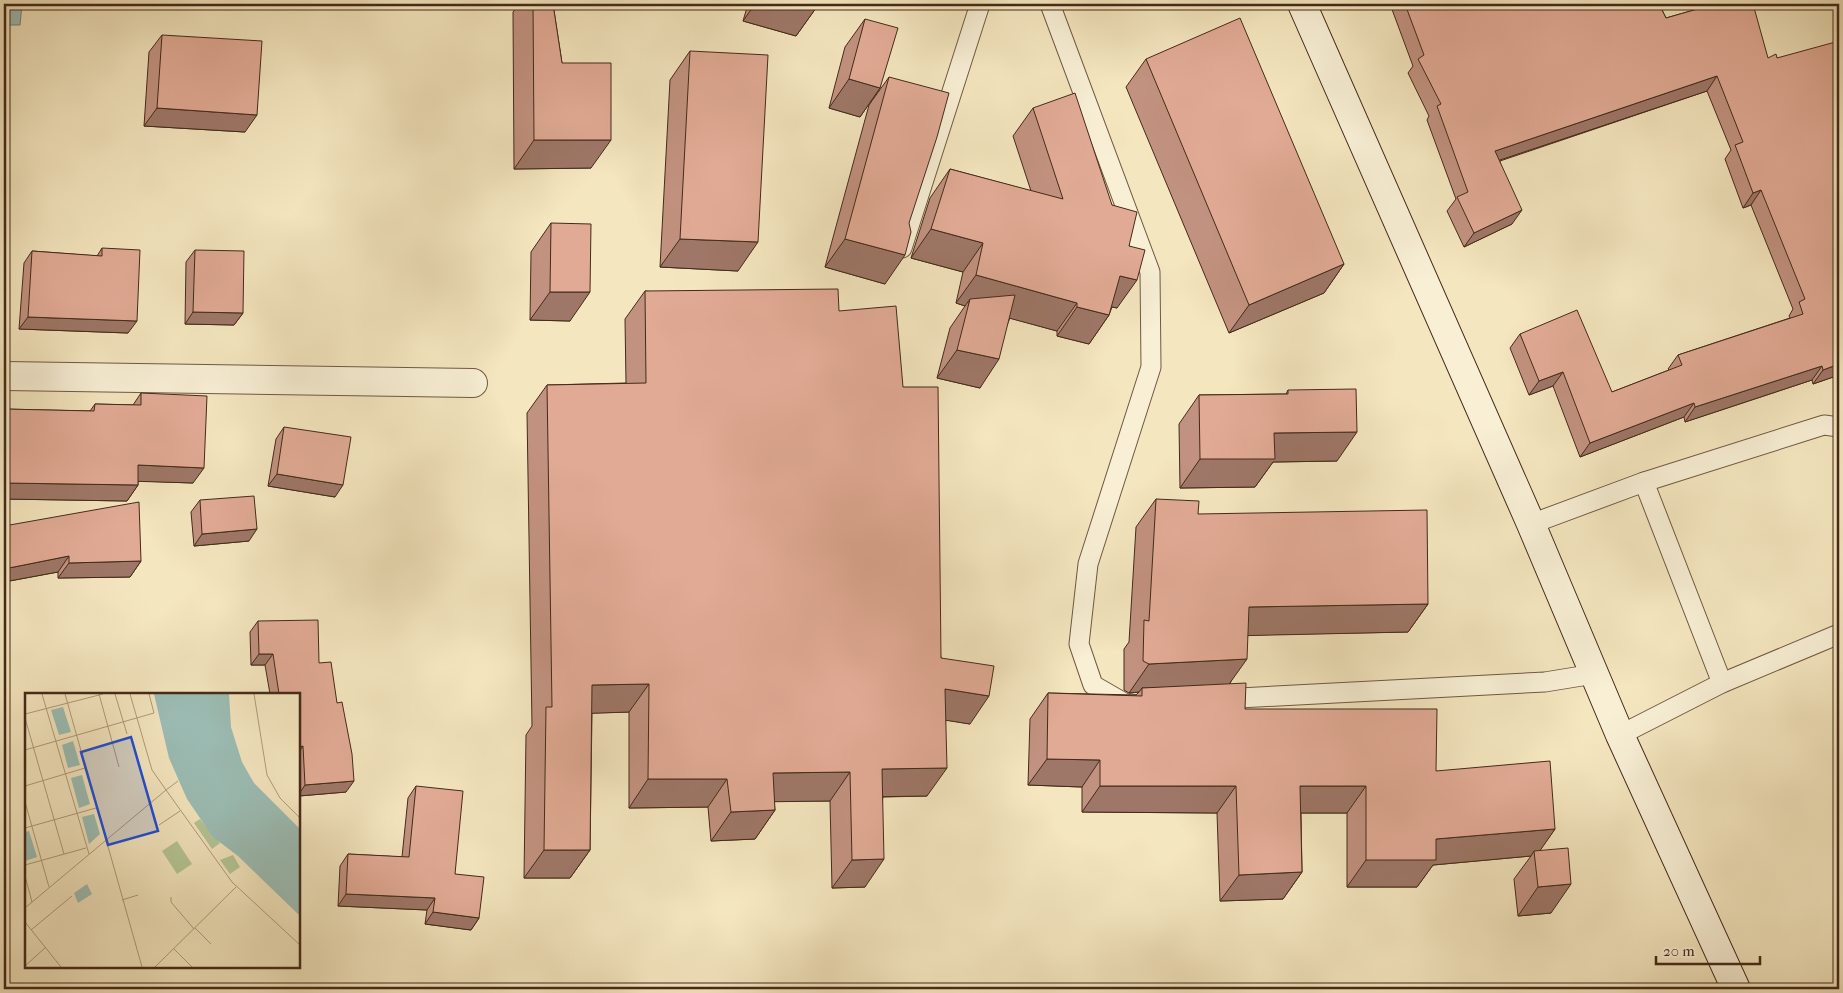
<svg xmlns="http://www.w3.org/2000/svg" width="1843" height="993" viewBox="0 0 1843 993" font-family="'IM FELL French Canon',serif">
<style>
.water{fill:#9cbeb6;stroke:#798377}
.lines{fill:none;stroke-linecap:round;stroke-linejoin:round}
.service-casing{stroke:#705942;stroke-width:21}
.minor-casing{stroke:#705942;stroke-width:30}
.secondary-casing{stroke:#442a19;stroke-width:30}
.service{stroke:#f8efd5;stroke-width:19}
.minor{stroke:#f8efd5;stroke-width:28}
.secondary{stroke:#f8efd5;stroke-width:28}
.wall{fill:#c29280;stroke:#442a19}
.shaded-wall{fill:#9e7768;stroke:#442a19}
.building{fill:#e1aa95;stroke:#442a19}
.inset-river{fill:none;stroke:#9cbeb6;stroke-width:2.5}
.inset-road{fill:none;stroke:#ae9b7d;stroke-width:1}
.view{fill:#1d4ed8;fill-opacity:0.15;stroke:#1d4ed8;stroke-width:2.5}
.inset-edge{fill:none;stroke:#442a19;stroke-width:2.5}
</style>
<rect width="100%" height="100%" fill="#f4e6bf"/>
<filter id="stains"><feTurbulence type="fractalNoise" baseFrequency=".004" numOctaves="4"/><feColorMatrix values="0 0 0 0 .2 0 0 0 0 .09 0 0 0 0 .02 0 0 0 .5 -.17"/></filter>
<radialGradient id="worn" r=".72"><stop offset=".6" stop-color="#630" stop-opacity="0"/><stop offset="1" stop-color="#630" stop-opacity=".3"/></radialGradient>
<!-- water -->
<polygon class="water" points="4,4 22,4 20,25 4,25"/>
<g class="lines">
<!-- service casing -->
<g class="service-casing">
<g id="service">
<polyline points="1050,4 1150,272 1151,367 1088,564 1079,644 1093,685 1126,704 1132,704"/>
<polyline points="902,248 980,4"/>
<polyline points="1644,482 1722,683"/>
<polyline points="1531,524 1644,482 1824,425 1839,427"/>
<polyline points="1220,699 1545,682 1594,674"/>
<polyline points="1620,735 1722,683 1839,634"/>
</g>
</g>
<!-- minor casing -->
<g class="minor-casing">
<polyline id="minor" points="4,376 473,383"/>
</g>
<!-- secondary casing -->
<g class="secondary-casing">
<polyline id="secondary" points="1302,4 1531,524 1620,735 1736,989"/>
</g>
<!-- service -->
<use href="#service" class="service"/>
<!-- minor -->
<use href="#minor" class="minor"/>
<!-- secondary -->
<use href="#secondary" class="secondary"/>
</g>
<!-- wall -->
<g class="wall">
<polygon points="519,4 553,4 562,63 591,168 514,169 513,12"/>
<polygon points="748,4 817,4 816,8 796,36 743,21"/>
<polygon points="1390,4 1659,4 1666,18 1715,4 1839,375 1813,384 1812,380 1685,422 1684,417 1580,457 1553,386 1529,395 1510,348 1520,334 1612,392 1669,370 1668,369 1678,355 1790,318 1789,316 1793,309 1751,205 1743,208 1725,159 1731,150 1707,91 1500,161 1512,224 1464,247 1447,211 1456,199 1427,120 1429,116 1408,73 1413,66"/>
<polygon points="865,19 880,88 860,117 829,108 845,47"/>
<polygon points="162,35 245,132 144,126 149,52"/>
<polygon points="690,51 738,271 660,267 670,80"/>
<polygon points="1146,59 1344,264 1324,293 1229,333 1126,87"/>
<polygon points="889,77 885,284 825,267 869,105"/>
<polygon points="1033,108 1112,205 1129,246 1117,308 1112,307 1109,315 1089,344 1057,336 1057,331 1010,318 980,388 937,378 950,328 965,306 956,303 963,272 911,258 930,198 950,169 1031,191 1013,136"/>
<polygon points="551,223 570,321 530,320 531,252"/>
<polygon points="102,248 128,333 19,329 24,263 32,251 97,256"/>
<polygon points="195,250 243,313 234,325 185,324 186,262"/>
<polygon points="645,291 839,311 903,387 941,658 970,724 946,720 927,796 883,797 865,887 832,888 830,801 774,801 775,810 755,839 711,841 708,807 629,808 629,712 592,713 590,850 570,878 524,878 526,735 532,726 527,413 547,385 626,383 625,319"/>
<polygon points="1288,390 1337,461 1273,462 1255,487 1180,488 1179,424 1199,395 1286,394"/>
<polygon points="141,393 193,483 138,481 138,485 127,501 4,499 4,409 90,411 95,404 133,405"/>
<polygon points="284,427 335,497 268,486 276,439"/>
<polygon points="1156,499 1198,514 1428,604 1408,632 1248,635 1230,684 1245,709 1436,771 1555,829 1540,850 1551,913 1518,916 1514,879 1531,856 1433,865 1417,887 1347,887 1347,813 1301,813 1302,872 1283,899 1220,901 1217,813 1082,812 1082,787 1028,785 1030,719 1048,693 1136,695 1139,692 1129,693 1124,690 1124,649 1129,642 1136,527"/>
<polygon points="200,500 249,541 194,546 191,512"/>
<polygon points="4,526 141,561 130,577 58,578 58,572 4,582"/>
<polygon points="258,621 319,663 346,792 299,796 299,694 270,694 265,665 251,665 250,632"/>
<polygon points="416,786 455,874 479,918 471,930 425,924 427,910 338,906 340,866 348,854 402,857 408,798"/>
</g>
<!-- shaded-wall -->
<g class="shaded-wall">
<polygon points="755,4 802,4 816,8 796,36 743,21"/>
<polygon points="1717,76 1707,91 1485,165 1495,151"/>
<polygon points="849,79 880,88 860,117 829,108"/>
<polygon points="157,108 257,115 245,132 144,126"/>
<polygon points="534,140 611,140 591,168 514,169"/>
<polygon points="1761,190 1751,205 1743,208 1753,193"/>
<polygon points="1522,210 1512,224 1464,247 1474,233"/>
<polygon points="931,229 983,243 963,272 911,258"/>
<polygon points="680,239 758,242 738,271 660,267"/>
<polygon points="845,239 905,255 885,284 825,267"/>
<polygon points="1344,264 1324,293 1229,333 1249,305"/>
<polygon points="976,275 1077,303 1057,331 968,307 970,299 965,306 956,303"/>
<polygon points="1120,276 1137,280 1117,308 1100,304"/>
<polygon points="550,292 590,292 570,321 530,320"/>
<polygon points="1077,307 1109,315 1089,344 1057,336"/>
<polygon points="193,312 243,313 234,325 185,324"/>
<polygon points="28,317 137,321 128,333 19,329"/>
<polygon points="957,350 999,359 980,388 937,378"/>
<polygon points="1839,364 1839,375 1813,384 1823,370"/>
<polygon points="1822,366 1812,380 1685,422 1695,407"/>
<polygon points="1563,372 1553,386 1529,395 1539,381"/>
<polygon points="1694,403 1684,417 1580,457 1590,443"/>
<polygon points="1357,432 1337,461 1273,462 1255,487 1180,488 1200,459 1274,433"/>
<polygon points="138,465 204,468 193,483 127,481"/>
<polygon points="277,474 343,485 335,497 268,486"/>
<polygon points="4,483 138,485 127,501 4,499"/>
<polygon points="257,529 249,541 194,546 202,534"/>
<polygon points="69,556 58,572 4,582 4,569"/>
<polygon points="141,561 130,577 58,578 69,563"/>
<polygon points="1428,604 1408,632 1229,636 1249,607"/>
<polygon points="259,654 273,654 265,665 251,665"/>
<polygon points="1247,659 1227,687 1142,688 1139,692 1129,693 1149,664"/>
<polygon points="649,684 629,712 572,714 592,685"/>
<polygon points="945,689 989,696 970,724 925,717"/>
<polygon points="303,746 299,752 299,747"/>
<polygon points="1047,759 1100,760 1082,787 1028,785"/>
<polygon points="947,768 927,796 862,797 882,769"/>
<polygon points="850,772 830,801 753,802 773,773"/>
<polygon points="648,779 727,779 708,807 629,808"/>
<polygon points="354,781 346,792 299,796 299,794 305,785"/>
<polygon points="1100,786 1236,786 1217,813 1082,812"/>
<polygon points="1300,786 1366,786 1347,813 1281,813"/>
<polygon points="775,810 755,839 711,841 731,812"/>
<polygon points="1555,829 1537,855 1534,851 1531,856 1433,865 1417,887 1347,887 1366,860 1436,839"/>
<polygon points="544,850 590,850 570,878 524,878"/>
<polygon points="884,859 865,887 832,888 852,860"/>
<polygon points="1302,872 1283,899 1220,901 1239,875"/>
<polygon points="1571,884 1551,913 1518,916 1538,887"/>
<polygon points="346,894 435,898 427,910 338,906"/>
<polygon points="433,912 479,918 471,930 425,924"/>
</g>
<!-- building -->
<g class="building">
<polygon points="533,4 553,4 562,63 611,63 611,140 534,140"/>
<polygon points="802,4 817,4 816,8"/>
<polygon points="1405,4 1659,4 1666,18 1715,4 1753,4 1768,58 1776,54 1777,58 1839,41 1839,364 1823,370 1822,366 1695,407 1694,403 1590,443 1563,372 1539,381 1520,334 1577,310 1612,392 1682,365 1678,355 1803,314 1799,302 1805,299 1761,190 1753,193 1735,145 1743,142 1717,76 1495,151 1522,210 1474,233 1457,197 1468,192 1437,106 1441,104 1418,59 1424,55"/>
<polygon points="1240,18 1344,264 1249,305 1146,59"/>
<polygon points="865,19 898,28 880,88 849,79"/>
<polygon points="162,35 262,41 257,115 157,108"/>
<polygon points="690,51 768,55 758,242 680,239"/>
<polygon points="889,77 949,93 937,137 909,223 911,232 905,255 845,239"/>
<polygon points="1075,93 1112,205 1137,212 1129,246 1145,250 1137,280 1120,276 1109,315 1077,307 1077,303 976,275 983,243 931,229 950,169 1063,199 1033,108"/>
<polygon points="551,223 591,224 590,292 550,292"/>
<polygon points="102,248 140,250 137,321 28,317 32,251 102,256"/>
<polygon points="195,250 244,251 243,313 193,312"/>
<polygon points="838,289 839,311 896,306 903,387 938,387 941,658 994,666 989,696 945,689 947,768 882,769 884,859 852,860 850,772 773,773 775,810 731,812 727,779 648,779 649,684 592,685 590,850 544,850 546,707 552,707 547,385 646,383 645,291"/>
<polygon points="1015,295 999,359 957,350 970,299"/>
<polygon points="1356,389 1357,432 1274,433 1275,459 1200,459 1199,395 1288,394 1288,390"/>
<polygon points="141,393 207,396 204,468 138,465 138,485 4,483 4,409 94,411 95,404 141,405"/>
<polygon points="284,427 351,437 343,485 277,474"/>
<polygon points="254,496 257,529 202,534 200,500"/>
<polygon points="1156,499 1199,501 1198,514 1427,510 1428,604 1249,607 1247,659 1149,664 1143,661 1144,620 1149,621"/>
<polygon points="139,502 141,561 69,563 69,556 4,569 4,526"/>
<polygon points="318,620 319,663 331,662 337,703 342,702 352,754 354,781 305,785 303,746 299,747 299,694 279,694 273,654 259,654 258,621"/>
<polygon points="1246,683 1245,709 1437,709 1436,771 1550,761 1555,829 1436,839 1436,860 1366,860 1366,786 1300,786 1302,872 1239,875 1236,786 1100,786 1100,760 1047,759 1048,693 1142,696 1142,688"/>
<polygon points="416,786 463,791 455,874 484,877 479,918 433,912 435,898 346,894 348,854 409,857"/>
<polygon points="1568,848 1571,884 1538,887 1534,851"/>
</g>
<!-- overview -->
<g transform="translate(25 693)">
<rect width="275" height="275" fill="#f4e6bf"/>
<path d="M175 126 195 150 187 156 169 130ZM152 148 167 171 152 181 137 158ZM208 162 215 174 205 181 195 167Z" fill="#b5c696"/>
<path d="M129 1H204L206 34 217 69 229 90 275 136V223L213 163 188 144 162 106 144 65ZM38 14 46 39 34 42 26 17ZM48 48 55 72 43 75 37 52ZM57 82 65 111 54 115 46 85ZM69 121 75 141 64 151 57 124ZM4 138 12 164 0 168V139ZM62 191 67 201 53 210 49 200Z" fill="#9cbeb6"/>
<path class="inset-river" d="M160 1 175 83 275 162"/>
<path class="inset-road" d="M17 1 64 161M40 1 117 274M74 1 94 74M90 1 102 41M229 1 242 82 255 105 275 125M0 21 78 1M0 25 39 161M0 57 129 20 124 1M153 88 141 97 207 189 275 252M0 93 60 75M0 109 24 194M134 132 155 118M0 135 71 115M0 172 61 155M0 183 7 209M146 204V209L169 236M97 207 113 202M0 215 141 97 127 77 105 1M0 229 36 274M170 235 186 251M6 237 47 203M149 256 167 274M0 273 21 254M130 274 211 194"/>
<path class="view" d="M106 44 133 138 83 152 56 59Z"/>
<rect width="275" height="275" class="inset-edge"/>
</g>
<!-- margin -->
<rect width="1843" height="993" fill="none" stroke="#f4e6bf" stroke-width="20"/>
<rect x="5" y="5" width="1833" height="983" fill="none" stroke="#442a19" stroke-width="2.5"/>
<rect x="10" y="10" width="1823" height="973" fill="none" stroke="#442a19"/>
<!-- scale -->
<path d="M1656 956v8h104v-8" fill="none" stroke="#442a19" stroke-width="2.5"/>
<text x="1663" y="956" font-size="15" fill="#442a19" stroke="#f8efd5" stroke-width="4" paint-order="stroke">20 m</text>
<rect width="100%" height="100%" filter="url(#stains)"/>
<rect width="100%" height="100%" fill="url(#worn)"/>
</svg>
